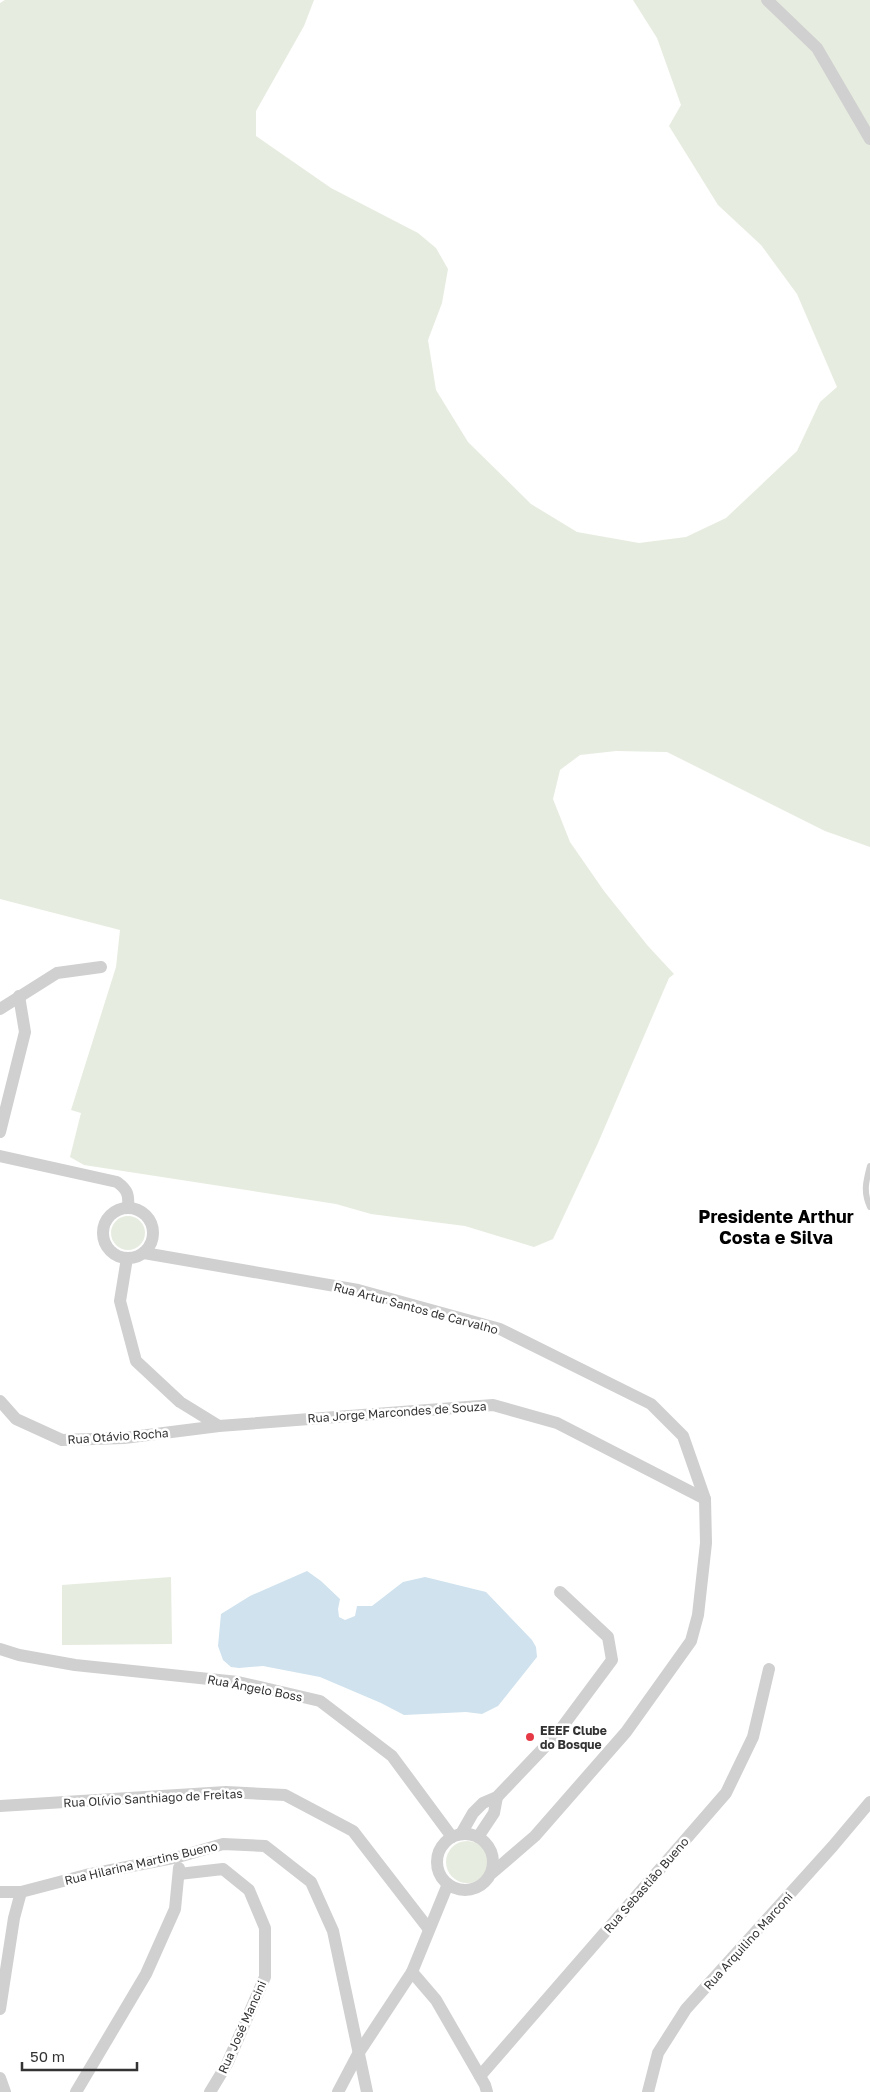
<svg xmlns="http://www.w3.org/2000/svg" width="870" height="2092" viewBox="0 0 870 2092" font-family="'Golos Text',sans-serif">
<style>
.green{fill:#e6ecdf}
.water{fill:#cfe2ee}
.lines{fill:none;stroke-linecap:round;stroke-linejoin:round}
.service{stroke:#d0d0d0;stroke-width:6}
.minor{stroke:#d0d0d0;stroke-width:12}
.poi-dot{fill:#e63946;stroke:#fff;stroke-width:2}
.labels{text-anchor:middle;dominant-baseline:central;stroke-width:5;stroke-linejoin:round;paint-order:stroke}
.street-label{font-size:12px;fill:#333;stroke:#fff}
.poi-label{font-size:12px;font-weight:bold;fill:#333;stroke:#fff;text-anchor:start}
.district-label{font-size:18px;font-weight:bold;fill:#000;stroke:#fff}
</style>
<rect width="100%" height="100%" fill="#fff"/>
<!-- green -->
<g class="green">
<polygon points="5,0 314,0 304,26 256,111 256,136 331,188 418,233 436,248 448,269 442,303 428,340 436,390 468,442 531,504 577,532 639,543 686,537 726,518 797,451 820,402 837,387 797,294 761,245 718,205 669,126 681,105 657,38 633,0 870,0 870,847 825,831 667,752 616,751 580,755 560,770 553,799 570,842 604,891 648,946 674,974 669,978 598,1143 553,1239 534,1247 465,1226 371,1214 336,1204 84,1165 70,1157 81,1113 71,1110 116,967 120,930 0,899 0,3"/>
<circle cx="128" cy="1233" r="17"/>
<polygon points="171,1577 172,1644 62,1645 62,1585"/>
<circle cx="467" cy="1862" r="21"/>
</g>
<!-- water -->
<polygon class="water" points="307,1571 321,1581 340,1599 338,1609 339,1617 345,1620 355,1616 357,1606 372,1606 403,1582 425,1577 486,1592 532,1640 536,1647 537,1657 498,1706 482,1714 466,1712 404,1715 381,1703 320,1677 263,1666 239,1668 231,1667 223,1660 218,1646 221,1614 250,1596"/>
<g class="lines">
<!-- service -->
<path class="service" d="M870 1166C866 1181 863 1192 870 1207"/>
<!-- minor -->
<g class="minor">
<polyline points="767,0 817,48 870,139"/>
<polyline points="0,1009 57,973 101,967"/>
<polyline points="0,1132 25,1032 19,996"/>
<path d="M0 1156 117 1182C128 1190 129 1195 128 1208"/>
<circle cx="128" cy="1233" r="25"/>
<polyline points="144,1253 358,1290 500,1329 651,1404 683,1436 705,1499 706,1543 698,1615 691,1641 626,1732 535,1836 492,1873"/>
<polyline points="127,1258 120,1301 136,1361 180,1402 219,1426"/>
<polyline points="0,1401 16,1419 62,1440 124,1438 219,1426 493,1405 557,1423 705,1499"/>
<polyline points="0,1649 19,1655 75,1665 238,1682 320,1701 392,1756 452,1837"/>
<polyline points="0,1806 226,1792 285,1795 353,1831 428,1928"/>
<circle cx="465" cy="1862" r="28"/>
<polyline points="461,1834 473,1813 483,1803 497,1797 557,1734 612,1660 608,1637 560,1592"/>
<polyline points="478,1837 494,1813 497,1797"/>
<polyline points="179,1874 223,1869 249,1890 265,1928 265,1977 227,2064 210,2092"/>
<polyline points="0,1892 21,1892 86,1875 178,1857 223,1844 265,1846 311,1882 333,1931 367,2092"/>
<polyline points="412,1972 436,2000 485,2085 487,2092"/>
<polyline points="0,2009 14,1918 21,1892"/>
<polyline points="480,2076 726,1793 753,1737 769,1669"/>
<polyline points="0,2078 5,2092"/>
<polyline points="76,2092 146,1974 175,1909 179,1868"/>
<polyline points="338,2092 358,2054 412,1972 448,1884"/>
<polyline points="648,2092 658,2053 686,2009 833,1846 870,1802"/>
</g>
</g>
<!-- markers -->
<circle class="poi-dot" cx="530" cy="1737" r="5"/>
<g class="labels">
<!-- street labels -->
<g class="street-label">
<text transform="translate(416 1308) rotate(15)">Rua Artur Santos de Carvalho</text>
<text transform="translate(397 1412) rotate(-4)">Rua Jorge Marcondes de Souza</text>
<text transform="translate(118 1436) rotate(-4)">Rua Otávio Rocha</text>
<text transform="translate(255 1688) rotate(11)">Rua Ângelo Boss</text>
<text transform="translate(153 1798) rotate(-3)">Rua Olívio Santhiago de Freitas</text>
<text transform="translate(141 1863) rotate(-13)">Rua Hilarina Martins Bueno</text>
<text transform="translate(646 1885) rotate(-49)">Rua Sebastião Bueno</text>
<text transform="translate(748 1941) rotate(-48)">Rua Arquilino Marconi</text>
<text transform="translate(242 2027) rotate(-66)">Rua José Mancini</text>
</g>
<!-- poi labels -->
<g class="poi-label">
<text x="540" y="1730">EEEF Clube<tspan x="540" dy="14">do Bosque</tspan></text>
</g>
<!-- district labels -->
<g class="district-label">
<text x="776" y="1216">Presidente Arthur<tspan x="776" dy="21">Costa e Silva</tspan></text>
</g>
</g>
<!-- scale -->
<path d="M22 2062v8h115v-8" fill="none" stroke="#333333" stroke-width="2.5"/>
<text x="30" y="2062" font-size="15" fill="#333333" stroke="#ffffff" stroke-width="4" paint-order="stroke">50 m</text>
</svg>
